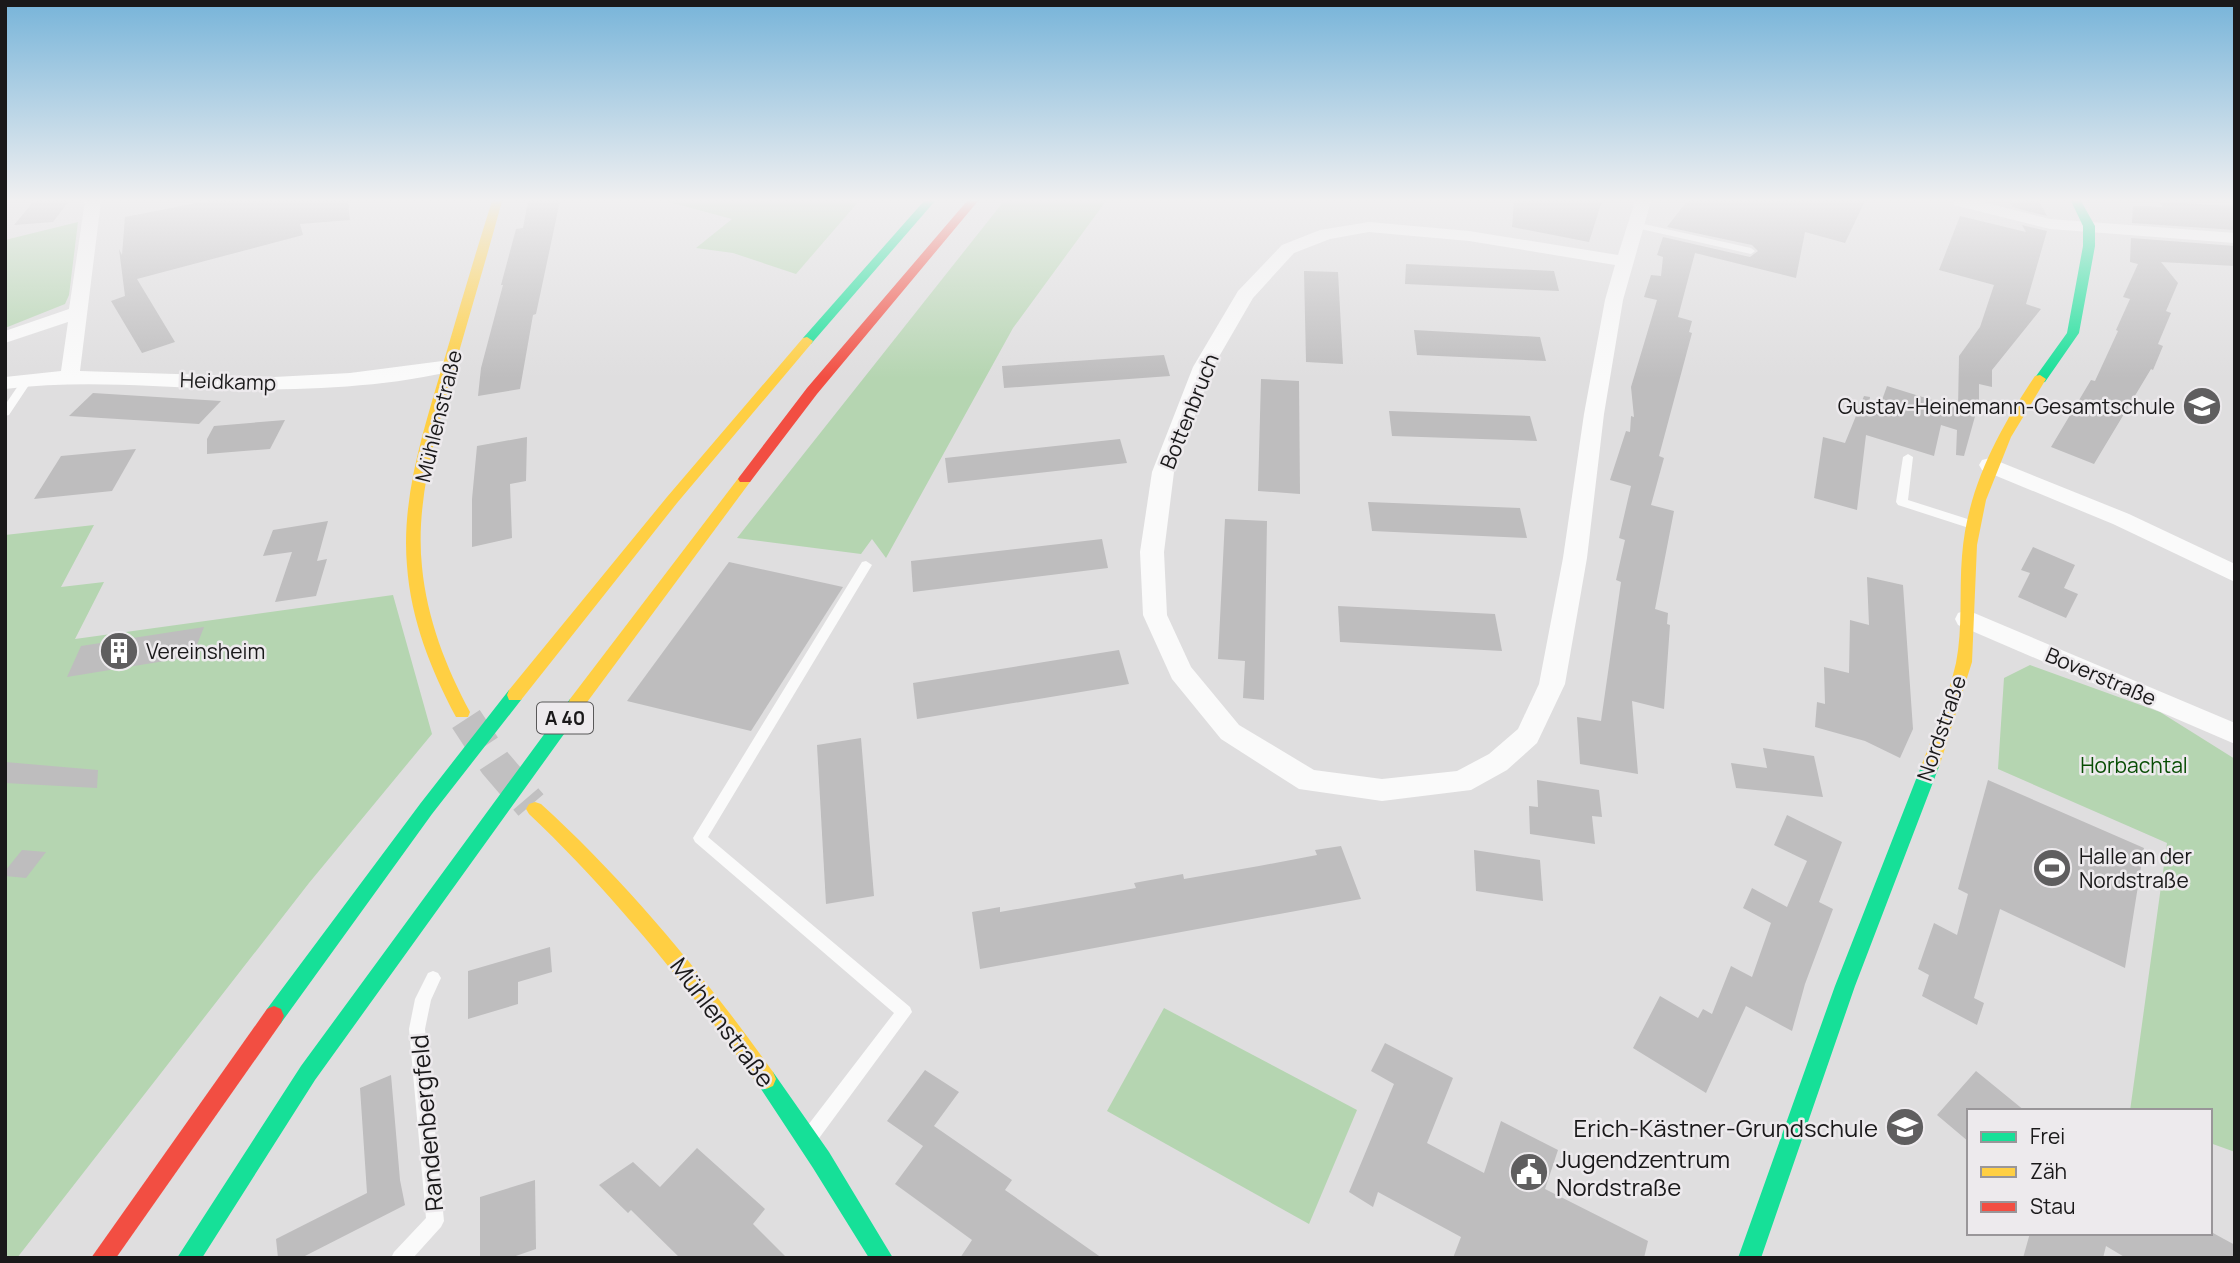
<svg xmlns="http://www.w3.org/2000/svg" width="2240" height="1263" viewBox="0 0 2240 1263" font-family="Manrope,sans-serif">
<style>
.green{fill:#b5d5b1}
.building{fill:#bebdbe}
.lines{fill:none;stroke-linecap:round;stroke-linejoin:round}
.secondary-tunnel{stroke:#c1c0c1;stroke-width:33;stroke-dasharray:33 17;stroke-linecap:butt}
.lane{fill:#fafafa;fill-rule:evenodd}
.street{fill:#fafafa;fill-rule:evenodd}
.fast{fill:#16e098;fill-rule:evenodd}
.slow{fill:#ffcf43;fill-rule:evenodd}
.jam{fill:#f24e42;fill-rule:evenodd}
.labels{text-anchor:middle;dominant-baseline:central;stroke-width:5;stroke-linejoin:round;paint-order:stroke}
.shield{fill:#edeaed;stroke:#595859;stroke-width:2}
.shield-label{font-size:19px;font-weight:bold;fill:#1a191a}
.street-label{font-size:21px;fill:#1a191a;stroke:#edeaed}
.poi-label{font-size:21px;fill:#1a191a;stroke:#edeaed;text-anchor:start}
.park-label{font-size:21px;fill:#084d04;stroke:#edeaed}
.near-street-label{font-size:24px;fill:#1a191a;stroke:#edeaed}
.near-poi-label{font-size:24px;fill:#1a191a;stroke:#edeaed;text-anchor:end}
</style>
<rect width="100%" height="100%" fill="#dfdedf"/>
<!-- green -->
<g class="green">
<polygon points="665,201 859,201 796,274 733,253 696,248 732,219"/>
<polygon points="1004,201 1106,201 1013,328 886,558 872,539 861,554 737,538"/>
<polygon points="78,222 69,295 65,304 5,328 5,240"/>
<polygon points="94,525 61,587 104,582 75,639 393,595 432,734 309,883 17,1258 5,1258 5,535"/>
<polygon points="2030,665 2160,712 2235,759 2235,1152 2210,1143 2210,1111 2130,1111 2167,843 1998,769 2004,678"/>
<polygon points="1164,1008 1357,1110 1309,1224 1107,1111"/>
</g>
<!-- building -->
<g class="building">
<polygon points="34,201 69,201 53,222 14,225"/>
<polygon points="207,201 348,201 350,220 300,224 303,235 137,279 175,342 142,353 111,301 125,296 119,249 122,255 125,217"/>
<polygon points="528,201 560,201 536,314 533,315 520,389 478,396 481,368 503,285 501,285 516,229 523,228"/>
<polygon points="1514,201 1602,201 1589,242 1512,227"/>
<polygon points="1687,201 1865,201 1845,243 1805,232 1796,278 1695,253 1678,317 1692,321 1689,332 1692,333 1659,456 1664,458 1651,505 1674,511 1655,609 1668,613 1667,624 1670,625 1664,709 1632,701 1638,774 1580,764 1577,717 1601,721 1621,582 1616,580 1625,540 1619,538 1631,486 1610,480 1626,431 1630,432 1631,416 1634,417 1631,387 1657,300 1644,297 1651,275 1661,276 1663,257 1657,255 1663,237 1750,257 1758,251 1752,245 1667,227"/>
<polygon points="2009,201 2039,201 2047,216 2012,207"/>
<polygon points="2159,202 2235,206 2235,230 2132,223 2133,206 2163,207"/>
<polygon points="1960,216 2026,232 2022,225 2047,231 2026,304 2041,309 1992,370 1992,387 1979,384 1979,402 1964,456 1956,455 1957,430 1941,425 1934,456 1866,435 1857,510 1814,498 1823,437 1845,443 1864,396 1870,397 1868,412 1877,414 1887,386 1958,408 1959,356 1980,327 1994,285 1939,270"/>
<polygon points="2131,238 2235,246 2235,266 2161,262 2178,283 2166,311 2171,313 2158,344 2163,346 2153,370 2151,369 2094,464 2051,447 2091,380 2095,381 2118,331 2116,330 2130,299 2123,297 2138,264 2130,262"/>
<polygon points="1406,264 1554,271 1559,291 1405,284"/>
<polygon points="1304,271 1338,272 1343,364 1306,362"/>
<polygon points="1414,330 1540,337 1546,361 1417,355"/>
<polygon points="1164,355 1170,376 1004,388 1002,366"/>
<polygon points="1261,379 1299,381 1300,494 1258,491"/>
<polygon points="93,393 221,401 199,424 69,416"/>
<polygon points="1389,411 1530,416 1537,441 1392,436"/>
<polygon points="285,420 270,449 207,454 207,439 214,426"/>
<polygon points="527,437 526,481 510,484 512,538 472,547 472,499 477,446"/>
<polygon points="1120,439 1127,463 948,483 945,458"/>
<polygon points="136,449 112,491 34,499 61,456"/>
<polygon points="1368,502 1520,508 1527,538 1372,531"/>
<polygon points="1225,519 1267,521 1264,700 1243,698 1245,661 1218,659"/>
<polygon points="328,521 317,561 327,559 316,596 275,602 292,552 263,556 273,530"/>
<polygon points="1102,539 1108,568 913,592 911,561"/>
<polygon points="2033,547 2075,565 2064,588 2078,594 2066,618 2018,597 2030,573 2021,570"/>
<polygon points="729,562 843,587 751,731 627,701"/>
<polygon points="1867,577 1903,585 1913,729 1900,758 1865,741 1815,727 1817,702 1825,704 1824,667 1849,673 1850,620 1869,625"/>
<polygon points="1338,606 1495,614 1502,651 1340,642"/>
<polygon points="204,627 195,650 186,651 183,658 67,677 81,646"/>
<polygon points="1119,650 1129,684 917,719 913,683"/>
<polygon points="861,738 874,896 826,904 817,745"/>
<polygon points="1763,748 1814,756 1823,797 1736,788 1731,763 1767,768"/>
<polygon points="5,762 98,770 97,788 5,783"/>
<polygon points="1537,780 1599,790 1602,817 1592,816 1595,844 1530,834 1529,806 1538,807"/>
<polygon points="1988,780 2144,848 2125,968 2000,909 1974,998 1984,1003 1977,1025 1922,996 1929,975 1918,969 1934,923 1957,935 1968,894 1958,889"/>
<polygon points="1787,815 1842,842 1819,902 1833,909 1805,984 1792,1031 1746,1006 1706,1093 1633,1048 1660,996 1698,1018 1703,1009 1712,1014 1731,966 1752,977 1771,923 1743,908 1752,888 1787,907 1807,861 1774,845"/>
<polygon points="1341,846 1361,899 980,969 972,912 1000,907 1000,912 1136,888 1134,883 1183,874 1184,879 1259,866 1317,855 1315,850"/>
<polygon points="22,850 46,852 26,878 5,876 5,871"/>
<polygon points="1474,850 1540,860 1543,901 1476,891"/>
<polygon points="550,947 552,972 518,982 518,1004 468,1019 468,971"/>
<polygon points="1385,1043 1453,1078 1427,1143 1484,1173 1501,1121 1558,1150 1545,1189 1648,1241 1644,1258 1453,1258 1461,1237 1378,1192 1373,1207 1349,1192 1394,1084 1371,1071"/>
<polygon points="925,1070 959,1092 934,1126 1012,1180 1005,1190 1102,1258 960,1258 972,1240 895,1184 923,1146 887,1121"/>
<polygon points="1976,1071 2025,1111 1969,1111 1969,1142 1937,1115"/>
<polygon points="391,1075 400,1180 405,1205 301,1258 278,1258 276,1239 367,1193 360,1088"/>
<polygon points="697,1148 765,1209 753,1224 787,1258 680,1258 631,1210 628,1213 599,1185 633,1162 660,1187"/>
<polygon points="535,1180 536,1249 510,1258 480,1258 480,1197"/>
<polygon points="2030,1233 2213,1233 2235,1245 2235,1258 2126,1258 2106,1246 2103,1258 2023,1258"/>
</g>
<g class="lines">
<!-- secondary-tunnel -->
<polyline class="secondary-tunnel" points="466,719 495,763 531,805"/>
<!-- lane -->
<g class="lane">
<polygon points="1635,222 1751,248 1755,251 1751,254 1632,227 1632,223"/>
<polygon points="28,376 33,379 9,415 5,416 5,405 24,377"/>
<polygon points="1908,454 1913,457 1908,500 1977,522 1979,525 1977,528 1969,528 1898,505 1896,502 1903,457"/>
<polygon points="866,561 872,565 708,837 910,1007 912,1012 817,1141 811,1143 805,1141 803,1135 805,1129 894,1013 695,842 693,838 862,562"/>
<polygon points="433,971 438,973 441,978 431,1000 425,1029 444,1221 441,1227 413,1258 391,1258 394,1252 426,1218 409,1029 415,999 428,973"/>
</g>
<!-- street -->
<g class="street">
<path d="M85 201H101L80 371 274 377 350 373 450 360 457 362 460 366 457 370C385 388 293 391 218 389 146 386 77 380 5 389V377L61 371 68 322 5 343V331L69 309Z"/>
<path d="M1635 201H1651L1623 300 1604 414 1587 558 1565 684 1537 743 1507 770 1471 790 1382 801 1299 789 1221 739 1172 679 1143 615 1140 552 1152 472 1193 367 1238 291 1282 245 1320 230 1369 222 1469 231 1618 255ZM1369 232 1469 241 1615 265 1605 300 1584 414 1563 558 1539 684 1518 729 1489 754 1457 771 1382 779 1314 770 1239 725 1191 667 1167 615 1164 552 1174 472 1213 367 1253 298 1294 253 1330 239Z"/>
<polygon points="1952,201 1979,201 2050,219 2235,233 2235,243 2050,229 1954,205"/>
<polygon points="1990,458 2129,514 2235,564 2235,582 2113,524 1982,470 1979,465 1982,460"/>
<polygon points="1967,610 2235,723 2235,744 1958,625 1955,619 1958,613"/>
</g>
<!-- fast -->
<g class="fast">
<polygon points="924,201 935,201 811,344 803,344 803,338"/>
<polygon points="2071,201 2081,201 2095,226 2095,246 2079,333 2045,382 2040,383 2034,379 2067,333 2083,246 2083,226"/>
<polygon points="515,689 521,690 523,695 521,700 432,814 281,1023 274,1026 267,1023 264,1016 267,1009 420,804 509,690"/>
<polygon points="576,698 582,699 584,704 582,709 315,1080 202,1258 177,1258 301,1066 570,699"/>
<polygon points="1931,757 1937,759 1940,764 1855,986 1761,1258 1738,1258 1835,986 1922,764 1925,759"/>
<polygon points="766,1069 773,1072 829,1152 893,1258 869,1258 813,1168 759,1086 756,1079 759,1072"/>
</g>
<!-- slow -->
<g class="slow">
<path d="M492 201H502C487 257 470 313 454 369 436 434 415 500 422 567 427 619 446 667 470 712L468 717H456C431 670 411 620 407 566 401 497 424 429 443 364 459 309 475 255 492 201Z"/>
<polygon points="807,337 813,341 811,344 677,503 521,700 509,700 507,695 509,690 667,497 803,338"/>
<path d="M2040 375 2046 379 2011 437 1986 500 1977 545 1972 662 1940 764 1937 769 1931 771 1925 769 1922 764C1935 731 1948 697 1956 663 1963 628 1959 592 1962 556 1967 489 1998 431 2035 376Z"/>
<polygon points="745,474 750,476 752,479 750,482 582,709 570,709 568,704 570,699 740,476"/>
<path d="M535 802 541 804C626 881 707 979 773 1072L776 1079 773 1086 766 1089 759 1086C693 993 612 892 529 814L526 809 529 804Z"/>
</g>
<!-- jam -->
<g class="jam">
<polygon points="967,201 978,201 817,394 750,482 740,482 738,479 740,476 807,388"/>
<polygon points="274,1006 281,1009 284,1016 281,1023 116,1258 91,1258 267,1009"/>
</g>
</g>
<!-- sky -->
<linearGradient id="sky" x2="0" y2="1"><stop stop-color="#77b4d9"/><stop offset="0.53" stop-color="#f1f0f1"/><stop offset="1" stop-color="#f1f0f1" stop-opacity="0"/></linearGradient>
<rect width="2240" height="378" fill="url(#sky)"/>
<!-- icons -->
<defs>
<g id="school-disc" transform="scale(2.0125)"><circle r="9.5" fill="#5f5e5f" stroke="#edeaed"/><path d="M0-5L7-2L0 1L-7-2ZM-4 1L0 2.5L4 1V4Q0 6-4 4Z" fill="#fff"/></g>
<g id="building-disc" transform="scale(2.0125)"><circle r="9.5" fill="#5f5e5f" stroke="#edeaed"/><path d="M-4-6H4V6H1V3H-1V6H-4ZM-2.5-4.3h1.7v1.8h-1.7ZM.8-4.3h1.7v1.8H.8ZM-2.5-1h1.7V.8h-1.7ZM.8-1h1.7V.8H.8Z" fill="#fff"/></g>
<g id="stadium-disc" transform="scale(2.0125)"><circle r="9.5" fill="#5f5e5f" stroke="#edeaed"/><path d="M0-5a6.5 5 0 1 0 0 10a6.5 5 0 1 0 0-10ZM-3.5-1.8h7v3.6h-7Z" fill="#fff"/></g>
<g id="civic-disc" transform="scale(2.0125)"><circle r="9.5" fill="#5f5e5f" stroke="#edeaed"/><path d="M-.6-6.5H3V-4.5H.6V-3L4-1V1h2V6H-6V1h2V-1L-.6-3ZM-1.2 2.5V6h2.4V2.5Z" fill="#fff"/></g>
</defs>
<g fill-rule="evenodd">
<use href="#school-disc" x="2202" y="406"/>
<use href="#building-disc" x="119" y="651"/>
<use href="#stadium-disc" x="2052" y="868"/>
<use href="#school-disc" x="1905" y="1127"/>
<use href="#civic-disc" x="1529" y="1172"/>
</g>
<g class="labels">
<!-- shield labels -->
<rect class="shield" x="537" y="702.5" width="56" height="31" rx="5"/>
<g class="shield-label">
<text x="565" y="718">A 40</text>
</g>
<!-- street labels -->
<g class="street-label">
<text transform="translate(228 381) rotate(2)">Heidkamp</text>
<text transform="translate(1189 411) rotate(-68)">Bottenbruch</text>
<text transform="translate(438 416) rotate(-76)">Mühlenstraße</text>
<text transform="translate(2101 676) rotate(23)">Boverstraße</text>
<text transform="translate(1941 728) rotate(-71)">Nordstraße</text>
</g>
<!-- poi labels -->
<g class="poi-label">
<text x="2175" y="406" text-anchor="end">Gustav-Heinemann-Gesamtschule</text>
<text x="146" y="651">Vereinsheim</text>
<text x="2079" y="856">Halle an der<tspan x="2079" dy="24">Nordstraße</tspan></text>
</g>
<!-- park labels -->
<g class="park-label">
<text x="2134" y="765">Horbachtal</text>
</g>
<!-- near-street labels -->
<g class="near-street-label">
<text transform="translate(723 1022) rotate(53)">Mühlenstraße</text>
<text transform="translate(426 1123) rotate(-95)">Randenbergfeld</text>
</g>
<!-- near-poi labels -->
<g class="near-poi-label">
<text x="1878" y="1127">Erich-Kästner-Grundschule</text>
<text x="1556" y="1158" text-anchor="start">Jugendzentrum<tspan x="1556" dy="28">Nordstraße</tspan></text>
</g>
</g>
<!-- border -->
<rect width="2240" height="1263" fill="none" stroke="#1a191a" stroke-width="14"/>
<!-- legend -->
<rect x="1967" y="1109" width="245" height="126" fill="#edeaed" stroke="#999699" stroke-width="2"/>
<rect x="1981" y="1132" width="35" height="10" fill="#16e098" stroke="#999699" stroke-width="2"/>
<text x="2030" y="1144" font-size="21" fill="#1a191a">Frei</text>
<rect x="1981" y="1167" width="35" height="10" fill="#ffcf43" stroke="#999699" stroke-width="2"/>
<text x="2030" y="1179" font-size="21" fill="#1a191a">Zäh</text>
<rect x="1981" y="1202" width="35" height="10" fill="#f24e42" stroke="#999699" stroke-width="2"/>
<text x="2030" y="1214" font-size="21" fill="#1a191a">Stau</text>
</svg>
